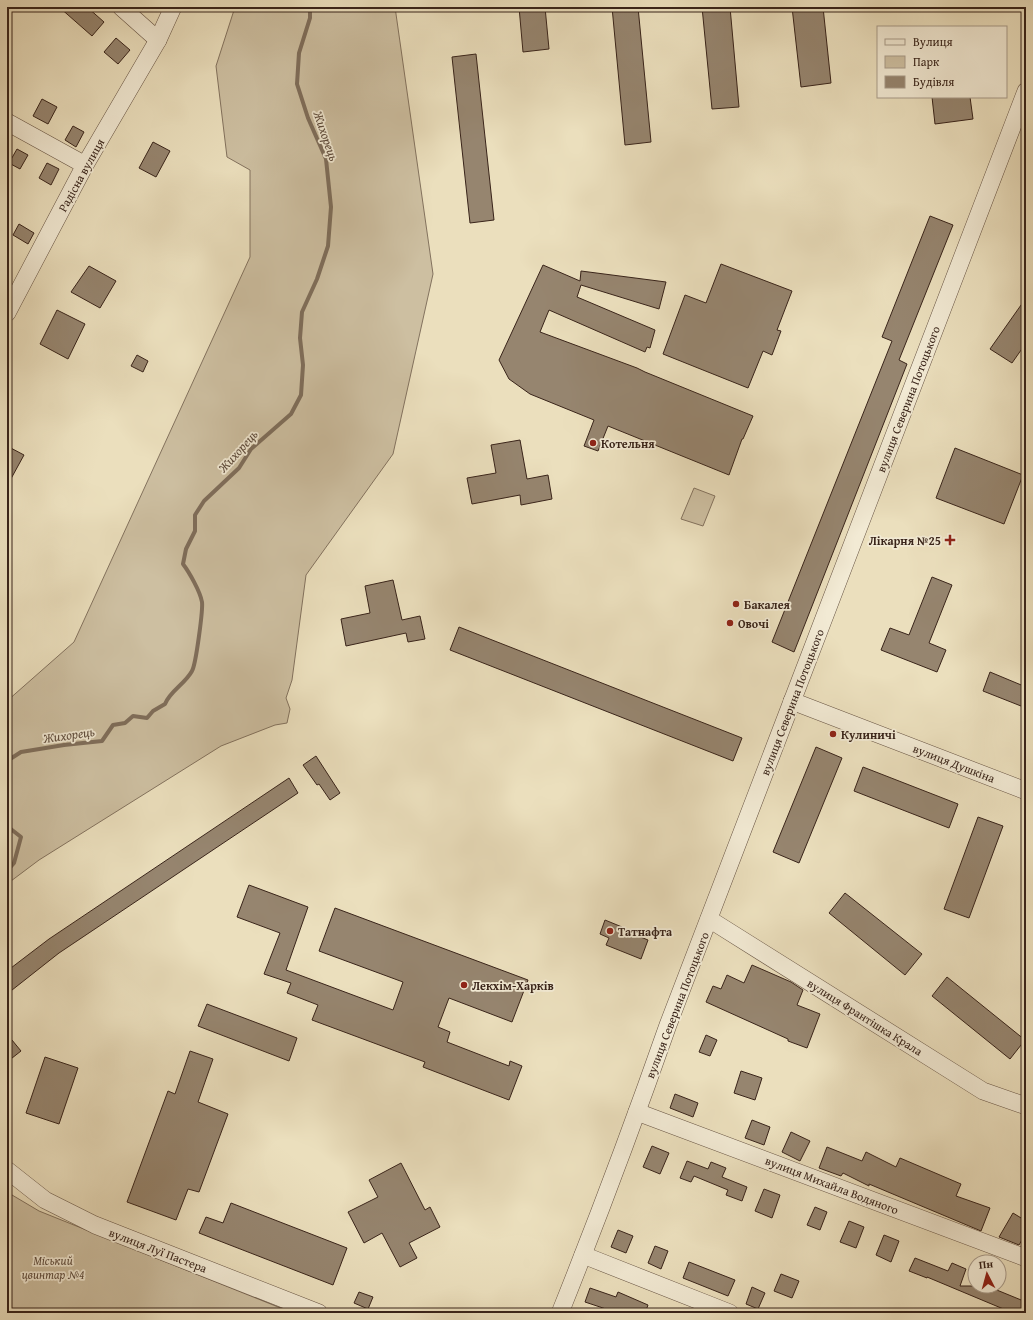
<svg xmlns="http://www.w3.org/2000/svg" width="1033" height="1320" viewBox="0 0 1033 1320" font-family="'Gentium Book Plus',serif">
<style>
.green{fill:#cdbfa1;stroke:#83725e}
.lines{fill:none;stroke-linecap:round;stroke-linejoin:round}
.stream{stroke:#7f6e5b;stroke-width:4}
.building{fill:#96856f;stroke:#39241a}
.minor-casing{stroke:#665343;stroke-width:18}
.minor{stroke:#f2ead4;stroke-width:17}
.poi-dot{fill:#8f2418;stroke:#f2ead4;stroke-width:1.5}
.labels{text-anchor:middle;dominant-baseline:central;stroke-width:3.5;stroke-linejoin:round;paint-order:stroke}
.street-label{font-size:12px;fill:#39241a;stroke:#f2ead4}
.poi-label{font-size:12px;font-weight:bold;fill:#39241a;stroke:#f2ead4;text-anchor:start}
.park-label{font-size:12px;font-style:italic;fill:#5e4b3c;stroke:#f2ead4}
.water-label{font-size:13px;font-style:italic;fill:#5c493a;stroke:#f2ead4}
</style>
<rect width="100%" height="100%" fill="#ebdfbd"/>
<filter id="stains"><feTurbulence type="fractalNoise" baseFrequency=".005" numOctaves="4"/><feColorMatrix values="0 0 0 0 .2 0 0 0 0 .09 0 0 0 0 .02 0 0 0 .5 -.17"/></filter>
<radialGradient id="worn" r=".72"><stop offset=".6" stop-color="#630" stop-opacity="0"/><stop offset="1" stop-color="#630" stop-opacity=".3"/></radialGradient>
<!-- green -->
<g class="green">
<polygon points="235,7 395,7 433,274 393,454 306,575 292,680 286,698 290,709 287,723 275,725 221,746 39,860 7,884 7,701 74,642 250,257 250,170 227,157 216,66"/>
<polygon points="694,488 715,496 703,526 681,519"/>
<polygon points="7,1192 39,1211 293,1313 7,1313"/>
</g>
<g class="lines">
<!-- stream -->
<g class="stream">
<path d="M7 761 21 752 64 745 102 741 113 725 125 723 133 716 147 718 153 711 165 704C170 691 185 684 192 671 196 664 203 610 202 602 200 591 189 572 183 564L186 549 195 531V515L204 501 239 468 251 449 291 414 301 395 303 365 300 338 302 312 317 279 328 246 331 207 326 159 308 118 297 84 299 53 310 18V7"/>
<polyline points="7,826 21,837 14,863 7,871"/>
</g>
</g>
<!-- building -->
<g class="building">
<polygon points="59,7 87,7 104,22 92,36"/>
<polygon points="519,7 545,7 549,49 523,52"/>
<polygon points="612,7 638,7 651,142 625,145"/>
<polygon points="702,7 730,7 739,107 712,109"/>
<polygon points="792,7 823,7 831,83 801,87"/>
<polygon points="116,38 130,50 118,64 104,52"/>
<polygon points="476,54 494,220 470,223 452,57"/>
<polygon points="932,97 970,97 973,119 935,124"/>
<polygon points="42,99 57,107 48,124 33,116"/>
<polygon points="73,126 84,132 76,147 65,140"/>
<polygon points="153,142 170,151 156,177 139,168"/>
<polygon points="17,149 28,155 20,169 9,163"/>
<polygon points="47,163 59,169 51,185 39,178"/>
<polygon points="930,216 953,225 899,360 907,364 794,652 772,642 892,341 882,337"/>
<polygon points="19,224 34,233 28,244 13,235"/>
<polygon points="721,264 792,291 777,330 781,331 772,355 763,351 748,388 663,354 685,295 706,303"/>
<polygon points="543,265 580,281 581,271 666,282 659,309 581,285 577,297 655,330 650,348 647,347 645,352 549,310 540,332 637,368 645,372 753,416 743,439 742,439 729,475 608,426 598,451 584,446 594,420 530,394 509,379 499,360"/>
<polygon points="89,266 116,281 100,308 71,292"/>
<polygon points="1026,298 1026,343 1012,363 990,349"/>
<polygon points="57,310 85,324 68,359 40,344"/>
<polygon points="137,355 148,361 143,372 131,366"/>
<polygon points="520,440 527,479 548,475 552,499 521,505 520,495 472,504 467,478 496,473 491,445"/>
<polygon points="7,446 24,455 7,486"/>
<polygon points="955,448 1023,475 1004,524 936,498"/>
<polygon points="932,577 952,585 929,643 946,650 937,672 881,650 890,628 909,635"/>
<polygon points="393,580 402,620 420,616 425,639 408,642 406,633 346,646 341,619 370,613 365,586"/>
<polygon points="459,627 742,738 733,761 450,650"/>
<polygon points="990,672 1026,687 1026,708 983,691"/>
<polygon points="816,747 842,758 799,863 773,852"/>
<polygon points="316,756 340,793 330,800 319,784 317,785 303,765"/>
<polygon points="863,767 958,804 949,828 854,791"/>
<polygon points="289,778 298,793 59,953 7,994 7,971 49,939"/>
<polygon points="978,817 1003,826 969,918 944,909"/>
<polygon points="249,885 308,907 286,970 393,1010 403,982 319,951 335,908 528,980 512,1022 449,998 438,1027 450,1032 447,1042 509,1066 510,1061 522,1066 509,1100 423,1067 425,1062 312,1020 318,1005 287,993 291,983 264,974 280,933 237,917"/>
<polygon points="845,893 922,954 905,975 829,913"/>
<polygon points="605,920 622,927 621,929 648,940 641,959 606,945 609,938 600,934"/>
<polygon points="752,965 791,982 803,990 797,1005 820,1014 807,1048 788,1041 788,1039 706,1002 713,986 721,989 727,975 744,983"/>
<polygon points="947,977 1025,1040 1010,1059 932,996"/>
<polygon points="207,1004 297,1038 289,1061 198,1026"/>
<polygon points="7,1034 21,1051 7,1062"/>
<polygon points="706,1035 717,1040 710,1056 699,1052"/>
<polygon points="190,1051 213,1059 198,1102 228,1114 199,1192 188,1189 176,1220 127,1202 168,1091 175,1094"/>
<polygon points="45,1057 78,1068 59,1124 26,1113"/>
<polygon points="741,1071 762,1078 755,1100 734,1093"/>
<polygon points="675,1094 698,1103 693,1117 670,1108"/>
<polygon points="752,1120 770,1127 764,1145 745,1138"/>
<polygon points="791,1132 810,1141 800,1161 782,1152"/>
<polygon points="652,1146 669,1153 660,1174 643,1167"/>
<polygon points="827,1147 862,1161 866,1152 896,1167 900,1158 961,1184 956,1196 990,1208 981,1231 869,1184 869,1186 843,1173 841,1176 819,1168"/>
<polygon points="687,1161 708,1169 711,1162 726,1168 722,1177 747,1187 742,1201 726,1195 728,1190 694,1176 691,1182 680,1178"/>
<polygon points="401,1163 425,1210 430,1207 440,1227 409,1243 417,1258 400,1267 382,1233 364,1243 348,1212 378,1197 369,1180"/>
<polygon points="764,1189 780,1195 772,1218 755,1211"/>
<polygon points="231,1203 347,1248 333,1285 199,1233 206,1217 223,1223"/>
<polygon points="815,1207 827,1212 820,1230 807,1225"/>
<polygon points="1013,1213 1026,1221 1026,1233 1019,1245 999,1237"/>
<polygon points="849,1221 864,1227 856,1248 840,1242"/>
<polygon points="618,1230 633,1236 626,1253 611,1247"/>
<polygon points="884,1235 899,1241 891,1262 876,1255"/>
<polygon points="655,1246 668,1251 661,1269 648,1263"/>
<polygon points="915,1258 948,1271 952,1263 966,1269 960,1286 987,1286 1026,1302 1026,1313 1013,1313 927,1277 927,1278 909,1271"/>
<polygon points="689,1262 735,1280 728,1296 683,1278"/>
<polygon points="781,1274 799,1281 792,1298 774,1291"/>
<polygon points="752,1287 765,1293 758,1309 746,1304"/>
<polygon points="590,1288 616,1297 618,1292 648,1305 645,1313 618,1313 585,1302"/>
<polygon points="359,1292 373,1297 368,1309 354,1303"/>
</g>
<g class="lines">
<!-- minor casing -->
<g class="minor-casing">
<g id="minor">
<polyline points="121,7 158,40"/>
<polyline points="7,122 85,165"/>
<polyline points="7,313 85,165 158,40 173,7"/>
<polyline points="792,701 1026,791"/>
<polyline points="709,919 983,1091 1026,1106"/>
<polyline points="637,1112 1026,1258"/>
<polyline points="7,1170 45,1200 95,1225 319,1313"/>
<polyline points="583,1255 730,1313"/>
<path d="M560 1313C598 1218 634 1122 668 1025L1026 91"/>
</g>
</g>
<!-- minor -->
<use href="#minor" class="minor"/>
</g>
<!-- markers -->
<g class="poi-dot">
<circle cx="593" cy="443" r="4"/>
<path d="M948 534h4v4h4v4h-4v4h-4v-4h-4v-4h4z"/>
<circle cx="736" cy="604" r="4"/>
<circle cx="730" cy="623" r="4"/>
<circle cx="833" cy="734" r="4"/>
<circle cx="610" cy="931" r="4"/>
<circle cx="464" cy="985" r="4"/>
</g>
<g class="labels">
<!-- street labels -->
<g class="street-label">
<text transform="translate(81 175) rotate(-61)">Радісна вулиця</text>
<text transform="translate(908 399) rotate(-69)">вулиця Северина Потоцького</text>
<text transform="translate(792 702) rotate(-69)">вулиця Северина Потоцького</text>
<text transform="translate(954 763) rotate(21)">вулиця Душкіна</text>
<text transform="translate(677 1005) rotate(-69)">вулиця Северина Потоцького</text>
<text transform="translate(865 1017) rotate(32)">вулиця Франтішка Крала</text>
<text transform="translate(832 1185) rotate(21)">вулиця Михайла Водяного</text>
<text transform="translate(158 1250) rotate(21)">вулиця Луї Пастера</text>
</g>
<!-- poi labels -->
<g class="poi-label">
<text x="601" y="443">Котельня</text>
<text x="941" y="540" text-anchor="end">Лікарня №25</text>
<text x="744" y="604">Бакалея</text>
<text x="738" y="623">Овочі</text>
<text x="841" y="734">Кулиничі</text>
<text x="618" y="931">Татнафта</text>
<text x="472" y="985">Лекхім-Харків</text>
</g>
<!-- park labels -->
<g class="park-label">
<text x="53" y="1260">Міський<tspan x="53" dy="14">цвинтар №4</tspan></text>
</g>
<!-- water labels -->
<g class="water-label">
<text transform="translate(326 136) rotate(71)">Жихорець</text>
<text transform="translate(238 451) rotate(-48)">Жихорець</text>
<text transform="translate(69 735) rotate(-8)">Жихорець</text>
</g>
</g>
<!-- margin -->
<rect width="1033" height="1320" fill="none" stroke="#ebdfbd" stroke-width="24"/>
<rect x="8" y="8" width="1017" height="1304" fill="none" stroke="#39241a" stroke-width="2"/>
<rect x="12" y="12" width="1009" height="1296" fill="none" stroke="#39241a"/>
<!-- legend -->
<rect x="877" y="26" width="130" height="72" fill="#f2ead4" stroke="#a89b8a"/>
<rect x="885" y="39" width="20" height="6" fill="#f2ead4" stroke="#a89b8a"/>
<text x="913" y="46" font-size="12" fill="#39241a">Вулиця</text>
<rect x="885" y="56" width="20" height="12" fill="#cdbfa1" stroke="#a89b8a"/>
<text x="913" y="66" font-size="12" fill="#39241a">Парк</text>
<rect x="885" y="76" width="20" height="12" fill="#96856f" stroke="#a89b8a"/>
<text x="913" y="86" font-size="12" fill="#39241a">Будівля</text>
<!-- north arrow -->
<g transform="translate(987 1274) rotate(354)"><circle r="19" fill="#f2ead4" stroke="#a89b8a"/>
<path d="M0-3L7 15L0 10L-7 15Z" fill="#8f2418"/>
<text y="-6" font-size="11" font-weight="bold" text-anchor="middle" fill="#39241a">Пн</text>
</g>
<rect width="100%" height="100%" filter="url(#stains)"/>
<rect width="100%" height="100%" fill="url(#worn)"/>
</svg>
